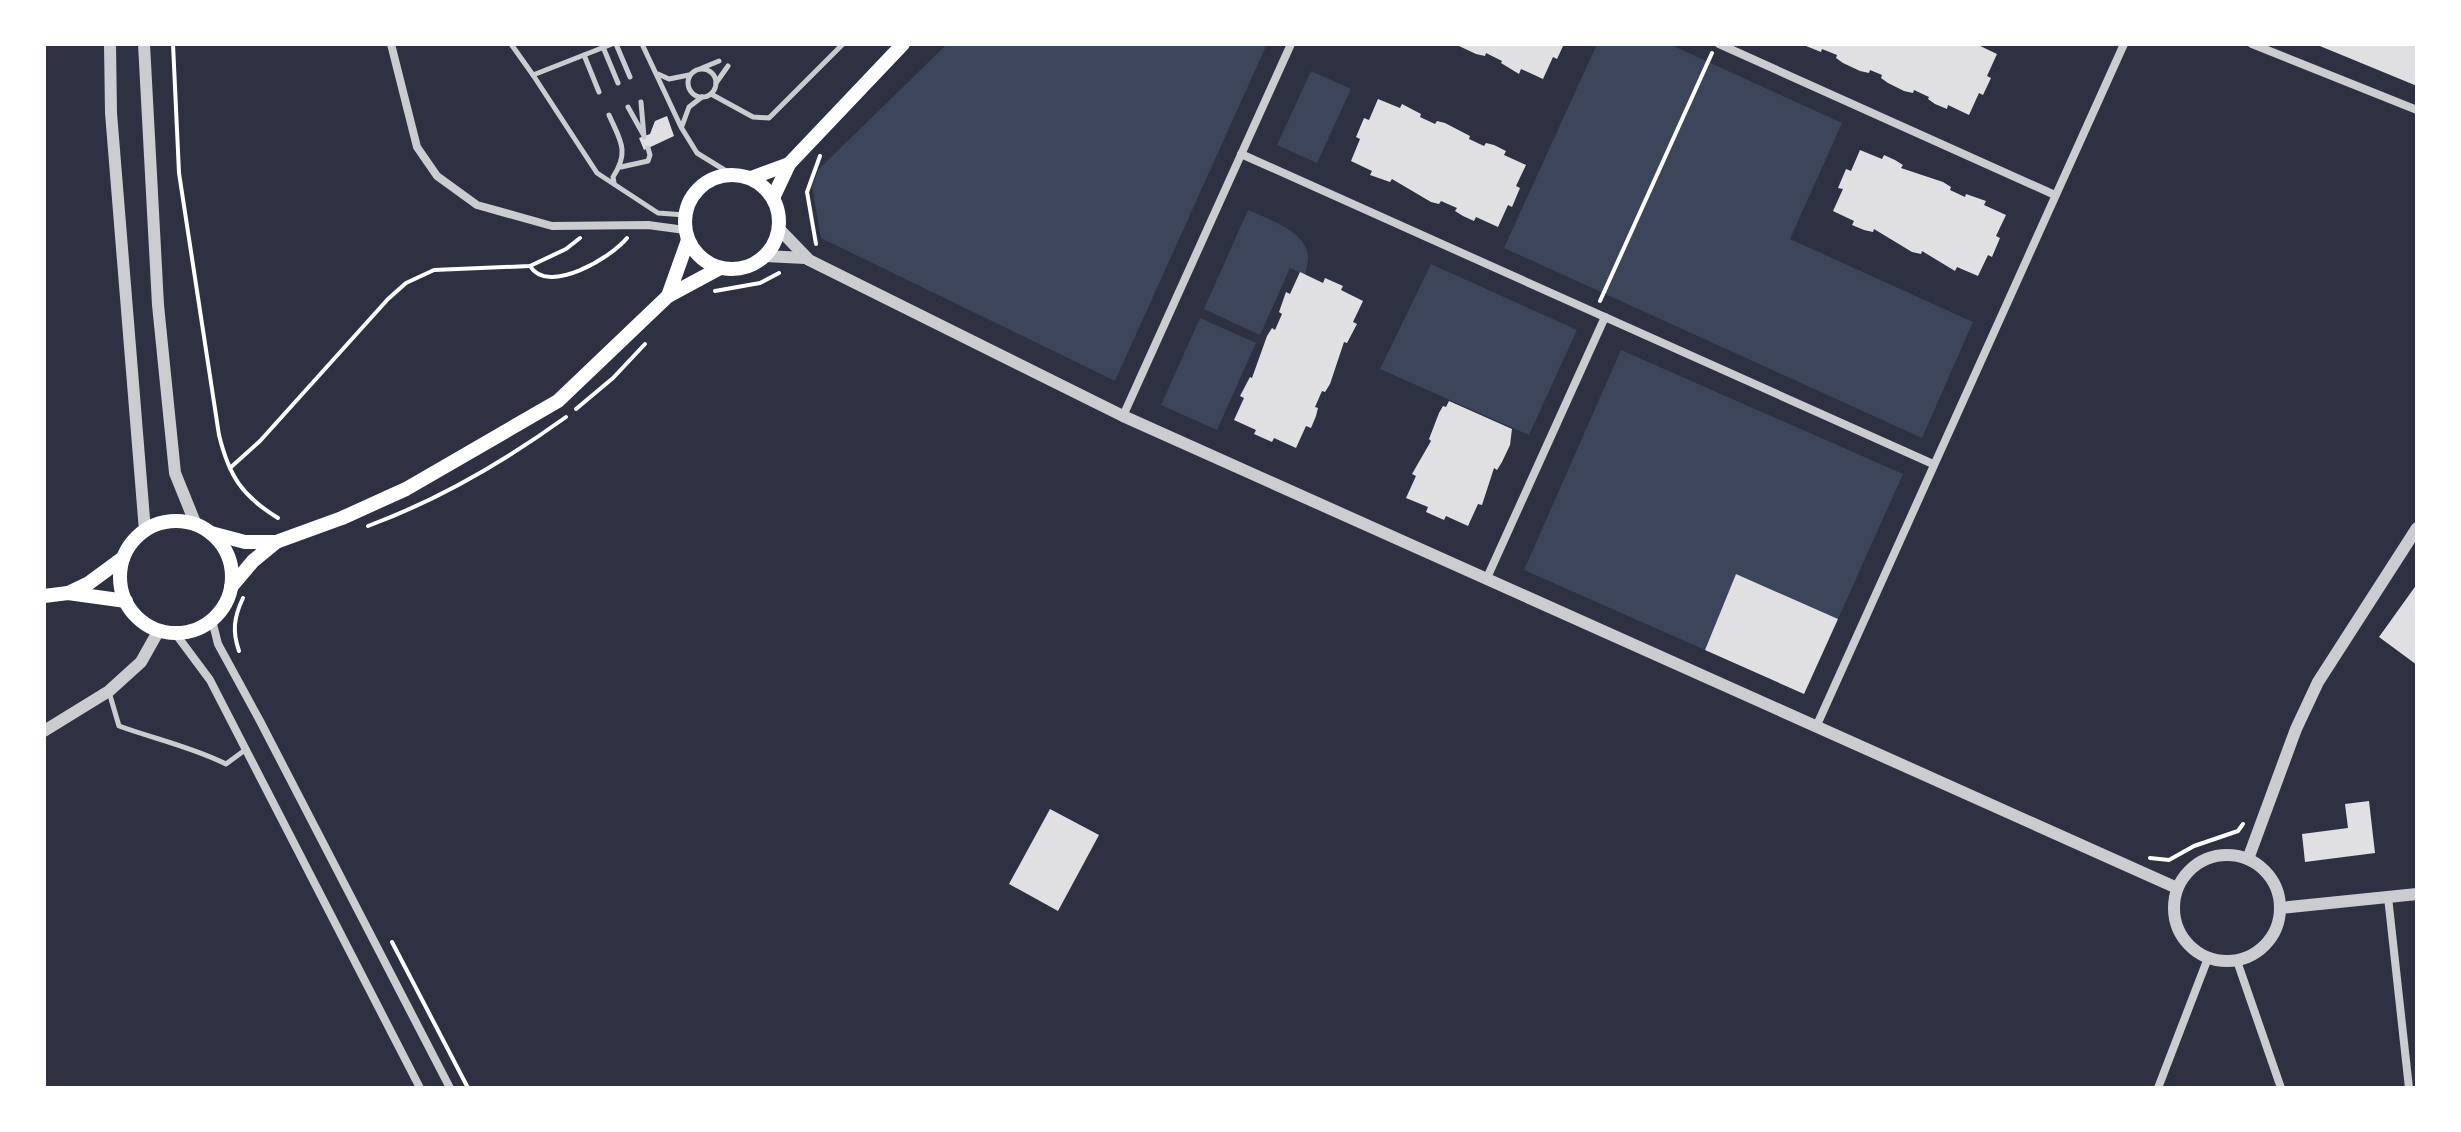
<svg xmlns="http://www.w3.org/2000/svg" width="2461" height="1132" viewBox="0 0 2461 1132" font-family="'DM Sans',sans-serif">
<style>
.green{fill:#3c4559}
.building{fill:#e0e0e3}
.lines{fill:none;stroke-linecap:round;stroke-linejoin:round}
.path{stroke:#fff;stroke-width:4}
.service{stroke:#caccd0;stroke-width:5}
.minor{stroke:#caccd0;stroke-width:8}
.tertiary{stroke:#caccd0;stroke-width:12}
.secondary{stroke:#fff;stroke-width:14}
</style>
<rect width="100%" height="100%" fill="#2d3142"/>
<!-- green -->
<g class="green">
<polygon points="947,44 1267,44 1115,381 821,238 812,187 818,170"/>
<polygon points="1597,44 1669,44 1842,123 1790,239 1973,322 1922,438 1504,248"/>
<polygon points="1311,71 1351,89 1317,163 1277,145"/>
<path d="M1248 210C1268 219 1304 230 1308 255 1309 261 1306 269 1305 275L1290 268 1260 335 1204 309Z"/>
<polygon points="1431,264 1577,330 1529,435 1380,369"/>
<polygon points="1200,318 1256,343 1217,430 1161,405"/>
<polygon points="1621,350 1903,474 1838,619 1736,574 1705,650 1524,570"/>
</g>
<!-- building -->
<g class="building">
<polygon points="1460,44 1564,44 1557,59 1553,57 1543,79 1521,69 1519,74 1501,63 1502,61 1486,53 1485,56 1476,54 1459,46"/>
<polygon points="1801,44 1976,44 1997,54 1987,76 1991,78 1983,95 1979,93 1969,115 1948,105 1947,109 1935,104 1928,99 1929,97 1914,90 1913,93 1904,91 1888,83 1881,78 1882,75 1870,70 1869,73 1860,71 1843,63 1836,58 1837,55 1822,49 1821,52"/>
<polygon points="2315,44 2417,44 2417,86"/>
<polygon points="1378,99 1400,108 1402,104 1421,114 1420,117 1435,124 1437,121 1445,123 1470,136 1469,139 1484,146 1486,143 1494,145 1506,151 1504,155 1526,165 1516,186 1520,188 1512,207 1508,205 1498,227 1476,217 1474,221 1463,216 1455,211 1457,208 1441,201 1439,204 1431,202 1392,179 1390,182 1370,175 1372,171 1351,161 1360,139 1356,137 1364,118 1369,120"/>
<polygon points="667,116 674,136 644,150 639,138 650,134 655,121"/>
<polygon points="1860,150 1882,159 1884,155 1895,160 1903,165 1901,168 1943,182 1951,187 1950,190 1965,197 1966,194 1986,201 1984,205 2006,215 1996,236 2000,238 1992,257 1988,255 1978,276 1957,267 1955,271 1922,251 1921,254 1912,252 1874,229 1873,232 1864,230 1852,225 1854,221 1833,211 1843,189 1838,188 1846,169 1851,171"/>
<polygon points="1300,272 1323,283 1325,278 1343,286 1341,290 1363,301 1353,322 1357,324 1347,343 1344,342 1330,384 1325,392 1322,391 1315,407 1318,408 1316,416 1311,428 1306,426 1296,448 1274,438 1272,442 1254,434 1256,430 1234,420 1244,398 1240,396 1250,377 1252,378 1267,336 1272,328 1275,330 1282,314 1279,312 1286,292 1290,294"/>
<polygon points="1449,401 1512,429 1510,445 1502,462 1497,470 1494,468 1482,505 1478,504 1468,526 1446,516 1444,520 1426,512 1428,507 1406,498 1416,476 1412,474 1431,441 1429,439 1439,413 1443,406 1446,407"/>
<polygon points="1736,574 1838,619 1804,694 1705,650"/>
<polygon points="2417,584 2417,665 2379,637"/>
<polygon points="2369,801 2375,853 2305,862 2302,834 2348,828 2345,804"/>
<polygon points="1050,809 1099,835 1058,911 1009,884"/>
</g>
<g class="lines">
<!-- path -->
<g class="path">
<path d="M173 44 179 173 219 435C229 476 242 496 278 518"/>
<polyline points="816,244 807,192 820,156"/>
<path d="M530 266C548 296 612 257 627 238"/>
<polyline points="715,291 760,283 779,273"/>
<polyline points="1600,301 1712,53"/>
<polyline points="576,409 613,378 645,344"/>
<polyline points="230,468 260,441 388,299 406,283 434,270 530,266 566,249 580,238"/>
<path d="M368 526C438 500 505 461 566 417"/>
<path d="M239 651C232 631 234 617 243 598"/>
<polyline points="2150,858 2169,860 2194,846 2238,831 2243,824"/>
<polyline points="392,942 468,1088"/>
</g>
<!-- service -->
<g class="service">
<polyline points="511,44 533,75"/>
<polyline points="612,44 533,75 597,173 658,213 685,215"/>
<polyline points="616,44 630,77"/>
<polyline points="642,44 681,127 697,153 731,174"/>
<polyline points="603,47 618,83"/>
<polyline points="584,55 599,92"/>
<polyline points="702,68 719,61"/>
<circle cx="702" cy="83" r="14"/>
<polyline points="658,74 669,79 689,75"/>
<polyline points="716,83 728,66"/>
<polyline points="711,94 753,117 769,118 843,44"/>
<polyline points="641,102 644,137"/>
<polyline points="628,107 643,134"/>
<path d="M609 115C620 140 630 151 613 177L614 183"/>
<polyline points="682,126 689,107 702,97"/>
<polyline points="621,167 648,161 650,155 648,148"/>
<path d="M109 692 119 726C155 739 192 747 226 764L245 750"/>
</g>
<!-- minor -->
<g class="minor">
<polyline points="391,44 417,147 437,176 477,205 552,226 648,225 685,230"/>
<polyline points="1719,44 2055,195"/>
<polyline points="2252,44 2417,110"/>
<polyline points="1241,154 1933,464"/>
<polyline points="1123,416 1291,44"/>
<polyline points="1486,580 1605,317"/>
<polyline points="212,620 218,644 260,721 450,1088"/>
<polyline points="175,633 210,680 420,1088"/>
<polyline points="1816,727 2124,44"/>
<polyline points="2388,897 2409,1088"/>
<polyline points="2237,961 2281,1088"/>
<polyline points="2158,1088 2208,958"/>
</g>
<!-- tertiary -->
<g class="tertiary">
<polyline points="110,44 111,113 145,531"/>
<polyline points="144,44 158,305 175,473 196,525"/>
<polyline points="778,228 809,260 1123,416 2177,888"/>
<polyline points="765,256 805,258"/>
<polyline points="44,731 109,691 141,662 159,630"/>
<circle cx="2227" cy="908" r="53"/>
<polyline points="2248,859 2296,729 2318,682 2417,528"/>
<polyline points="2280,908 2417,894"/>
</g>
<!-- secondary -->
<g class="secondary">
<circle cx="732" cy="222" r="47"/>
<polyline points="751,178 789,164"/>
<polyline points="773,198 789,164 903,44"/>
<polyline points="668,296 688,240"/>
<circle cx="176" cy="577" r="56"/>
<polyline points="211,533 245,542 276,542 342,518 406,489 558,401 668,296 720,268"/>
<polyline points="231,587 253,561 276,542"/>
<polyline points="68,593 89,583 123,558"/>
<polyline points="44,596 68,593 126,601"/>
</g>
</g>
<!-- border -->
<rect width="2461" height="1132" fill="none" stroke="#ffffff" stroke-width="92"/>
</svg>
